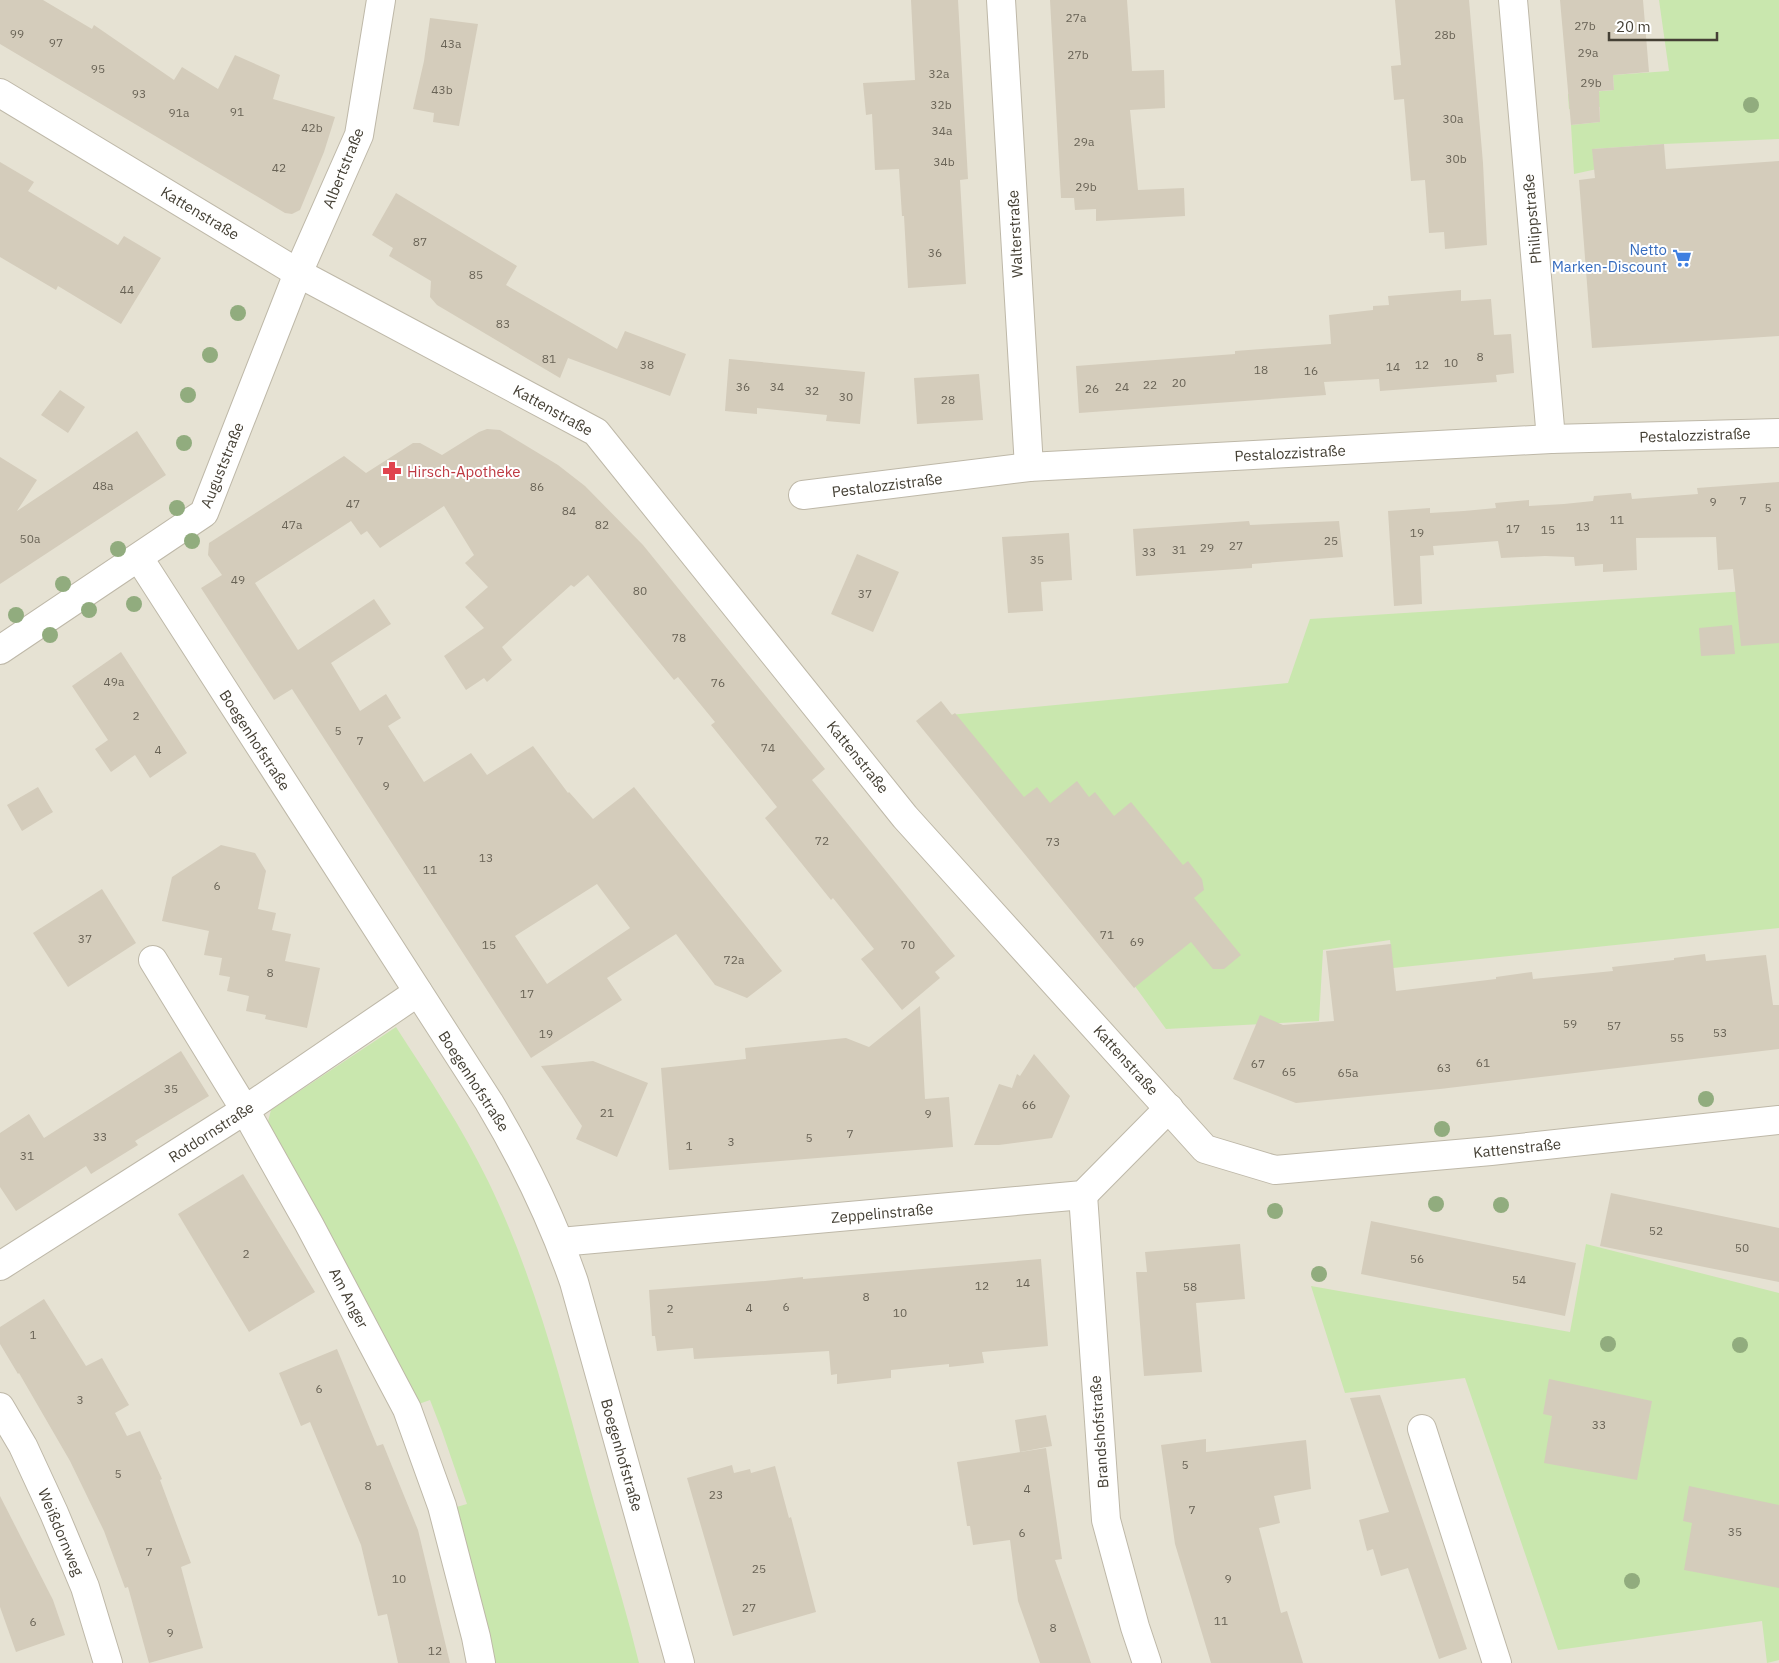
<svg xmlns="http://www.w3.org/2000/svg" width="1779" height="1663" viewBox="0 0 1779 1663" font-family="'IBM Plex Sans',sans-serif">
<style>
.residential{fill:#e6e2d3}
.green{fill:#c9e7ae}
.building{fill:#d4ccbb;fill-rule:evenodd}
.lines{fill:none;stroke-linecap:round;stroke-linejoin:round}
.minor-casing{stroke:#beb8a8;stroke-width:30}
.minor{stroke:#fff;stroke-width:28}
.tree{fill:#91ac7e}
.labels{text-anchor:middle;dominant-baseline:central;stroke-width:4;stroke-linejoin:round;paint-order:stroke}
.number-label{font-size:12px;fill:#696356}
.street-label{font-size:15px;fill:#454035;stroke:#fff}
.shop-label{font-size:15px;fill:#366cbe;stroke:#fff;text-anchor:end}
.health-label{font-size:15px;fill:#be3a42;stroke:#fff;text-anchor:start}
</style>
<rect width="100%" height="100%" fill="#f2efe5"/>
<!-- residential -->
<rect class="residential" x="0" y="0" width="1779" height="1663"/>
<!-- green -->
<g class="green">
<polygon points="1659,0 1779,0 1779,139 1664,144 1593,149 1597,169 1574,174 1571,125 1600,122 1600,107 1569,109 1568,94 1614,90 1613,75 1669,71"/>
<polygon points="1779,589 1779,928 1393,968 1390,940 1323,950 1319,1021 1166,1029 939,716 1288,683 1310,619"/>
<path d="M396 1027C429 1078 463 1129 489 1183 534 1276 560 1378 587 1477 604 1539 624 1601 639 1663H493L453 1508 467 1504 442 1431 430 1400 416 1405C398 1366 380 1327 359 1289 330 1236 298 1184 265 1133L271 1110Z"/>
<polygon points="1586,1244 1779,1293 1779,1660 1767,1663 1762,1621 1558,1650 1465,1378 1345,1393 1311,1286 1570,1332"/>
</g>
<!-- building -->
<g class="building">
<polygon points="0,0 43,0 92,29 94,25 174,80 182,67 218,89 235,55 280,75 273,99 335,117 324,152 300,210 292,214 285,213 0,44"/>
<polygon points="911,0 958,0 968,179 960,180 966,284 908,288 904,216 902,216 899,169 875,170 872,114 866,115 863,83 915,80"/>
<polygon points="1050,0 1127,0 1132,71 1164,70 1165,108 1130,110 1138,190 1184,188 1185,216 1096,221 1096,209 1075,210 1074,198 1061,198"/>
<polygon points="1395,0 1469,0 1483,163 1487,245 1445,249 1444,232 1429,233 1425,180 1411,181 1404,99 1394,100 1391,66 1401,65"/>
<polygon points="1560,0 1643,0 1649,72 1613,75 1614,90 1599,91 1600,122 1571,125"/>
<polygon points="430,18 478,24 459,126 433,122 434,113 413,109 424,61"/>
<polygon points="1664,144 1666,169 1779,161 1779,336 1592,348 1579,180 1595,178 1592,149"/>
<polygon points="0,162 34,182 28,191 118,245 124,236 161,258 121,324 58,286 56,290 0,257"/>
<polygon points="396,193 517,266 506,285 617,349 625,331 686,354 670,396 568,358 560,378 437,305 430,297 431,281 389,256 393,248 372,235"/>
<polygon points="1461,290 1461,301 1491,299 1494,335 1511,334 1514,373 1496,375 1497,382 1380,391 1379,379 1324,382 1326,395 1079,413 1076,366 1235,354 1235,351 1331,344 1329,315 1373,310 1373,306 1389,305 1388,296"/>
<polygon points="729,359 865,372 860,424 826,421 827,415 757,408 757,414 725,411"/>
<polygon points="979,374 983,420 917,424 914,378"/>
<polygon points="60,390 85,407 68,433 41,415"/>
<path d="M487 429 500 430 558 465 585 486 643 545 825 769 812 780 955 956 935 972 940 978 902 1010 861 959 874 949 833 898 831 900 765 818 777 807 711 725 715 722 678 677 674 680 588 575 574 587 571 585 502 647 512 660 487 682 484 678 466 690 444 656 484 628 465 607 488 587 465 563 474 555 444 506 380 548 367 531 361 535 351 521 255 583 298 650 374 599 391 624 331 663 360 711 386 694 401 718 388 726 424 782 471 753 487 775 533 746 568 793 569 792 593 819 634 787 782 971 747 998 715 985 676 934 607 978 622 1000 531 1058 292 689 274 700 201 588 222 575 208 555 209 543 344 456 366 473 413 443H420L442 455 479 432ZM597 884 630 928 547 984 515 936Z"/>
<polygon points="137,431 166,475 0,584 0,457 37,480 17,511"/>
<polygon points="1779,482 1779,643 1741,646 1733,569 1718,570 1716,537 1636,538 1637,570 1603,572 1603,564 1575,566 1574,557 1545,556 1501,558 1498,541 1433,546 1434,555 1420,556 1422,604 1394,606 1388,511 1430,508 1430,513 1464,511 1496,508 1495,503 1529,500 1529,506 1564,504 1593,501 1594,496 1631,493 1632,499 1698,494 1697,488"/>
<polygon points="1249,521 1250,525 1339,521 1343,557 1252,564 1252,568 1136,576 1133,529"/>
<polygon points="1069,533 1072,580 1041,582 1043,611 1008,613 1002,537"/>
<polygon points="857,554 899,572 873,632 831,614"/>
<polygon points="1732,625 1735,654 1701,656 1699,628"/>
<polygon points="121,652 187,753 150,778 135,755 111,772 95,749 108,740 72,686"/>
<polygon points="941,701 952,715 955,713 1024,797 1037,787 1050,803 1077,781 1089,797 1095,792 1114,816 1131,802 1183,865 1188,861 1202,879 1204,890 1194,898 1241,955 1224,969 1213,969 1191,942 1134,988 916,721"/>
<polygon points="38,787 53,812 22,831 7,805"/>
<polygon points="221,845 255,853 266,871 258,909 276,913 272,930 291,934 285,961 320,968 307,1028 265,1019 266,1015 246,1011 249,996 227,991 230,977 219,975 222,958 204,955 209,931 162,921 172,877"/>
<polygon points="102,889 136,943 68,987 33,933"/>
<polygon points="1391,944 1396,991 1496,979 1496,977 1532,972 1533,979 1613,971 1612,967 1674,960 1674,958 1705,954 1706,961 1766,955 1773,1005 1779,1005 1779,1049 1440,1089 1296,1103 1233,1079 1260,1015 1283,1025 1334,1021 1326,951"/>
<polygon points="920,1006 925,1099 949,1097 953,1147 669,1170 661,1068 746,1059 745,1048 846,1038 869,1047"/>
<polygon points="181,1051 209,1096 135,1141 138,1145 91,1174 86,1166 16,1211 0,1187 0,1133 29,1114 44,1138"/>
<polygon points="1034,1054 1070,1096 1052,1138 999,1145 974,1145 999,1084 1012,1088 1017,1074 1020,1076"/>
<polygon points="593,1061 648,1083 617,1157 576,1139 582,1126 541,1066"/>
<polygon points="243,1174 315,1292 249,1332 178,1214"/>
<polygon points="1611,1193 1779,1228 1779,1282 1600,1246"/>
<polygon points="1371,1221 1576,1263 1565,1316 1361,1274"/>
<polygon points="1240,1244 1245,1299 1196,1303 1202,1372 1144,1376 1136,1272 1147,1272 1145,1252"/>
<polygon points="1041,1259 1048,1346 982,1352 984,1363 949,1367 949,1364 891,1370 891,1378 837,1384 837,1374 831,1375 829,1351 694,1359 693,1348 657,1351 655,1336 652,1336 649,1290 765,1281 803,1277 803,1279"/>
<polygon points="44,1299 86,1366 102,1358 129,1405 115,1413 127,1436 140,1431 162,1479 160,1480 191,1563 181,1567 203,1648 149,1663 128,1587 125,1588 104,1531 70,1461 19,1373 18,1374 0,1344 0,1327"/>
<polygon points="337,1349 377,1446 383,1444 418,1530 450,1663 398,1663 387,1614 378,1616 361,1545 310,1422 301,1426 279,1373"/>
<polygon points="1549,1379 1652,1401 1637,1480 1544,1463 1552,1416 1543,1414"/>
<polygon points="1380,1395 1467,1649 1439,1659 1408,1568 1381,1576 1373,1549 1367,1551 1359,1520 1389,1512 1350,1398"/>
<polygon points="1046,1415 1052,1446 1020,1452 1015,1420"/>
<polygon points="1206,1439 1206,1452 1306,1440 1311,1489 1274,1496 1280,1523 1259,1528 1281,1613 1287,1611 1303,1663 1211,1663 1175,1544 1161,1445"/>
<polygon points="1046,1448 1062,1559 1055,1560 1091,1663 1040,1663 1018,1601 1010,1540 973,1545 970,1526 967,1526 957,1462"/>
<polygon points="732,1465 734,1473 750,1469 751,1473 775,1466 789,1518 791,1517 816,1612 733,1636 687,1478"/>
<polygon points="1689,1486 1779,1505 1779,1588 1684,1570 1692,1523 1683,1521"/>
<polygon points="0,1496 53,1600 65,1635 16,1652 0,1607"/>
</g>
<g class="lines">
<!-- minor casing -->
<g class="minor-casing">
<g id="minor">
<polyline points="1001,0 1029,467"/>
<polyline points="1513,0 1551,439"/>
<polyline points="0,93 298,273 596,432 905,817 1205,1149 1275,1170 1491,1151 1779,1120"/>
<polyline points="803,495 1029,467 1551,439 1779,433"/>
<path d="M139 558 489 1102C523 1159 552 1218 574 1282L680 1663"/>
<polyline points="0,650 204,513 298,273 359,135 381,0"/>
<polyline points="153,960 245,1110 309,1224 407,1409 442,1506 476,1637 481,1663"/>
<polyline points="1083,1195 1106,1520 1135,1627 1147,1663"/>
<polyline points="560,1242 1083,1195 1169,1108"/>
<polyline points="0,1266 245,1110 418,992"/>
<polyline points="0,1407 23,1446 54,1513 85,1587 108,1663"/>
<polyline points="1422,1429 1497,1663"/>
</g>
</g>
<!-- minor -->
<use href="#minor" class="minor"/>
</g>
<!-- trees -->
<g class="tree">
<circle cx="1751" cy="105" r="8"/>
<circle cx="238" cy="313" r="8"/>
<circle cx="210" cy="355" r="8"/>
<circle cx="188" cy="395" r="8"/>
<circle cx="184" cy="443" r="8"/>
<circle cx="177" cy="508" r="8"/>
<circle cx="192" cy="541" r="8"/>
<circle cx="118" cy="549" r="8"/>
<circle cx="63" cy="584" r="8"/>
<circle cx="134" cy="604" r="8"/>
<circle cx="89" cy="610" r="8"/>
<circle cx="16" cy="615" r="8"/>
<circle cx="50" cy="635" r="8"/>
<circle cx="1706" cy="1099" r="8"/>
<circle cx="1442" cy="1129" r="8"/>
<circle cx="1436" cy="1204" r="8"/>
<circle cx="1501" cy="1205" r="8"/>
<circle cx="1275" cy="1211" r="8"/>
<circle cx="1319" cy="1274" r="8"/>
<circle cx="1608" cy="1344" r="8"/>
<circle cx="1740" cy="1345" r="8"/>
<circle cx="1632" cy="1581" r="8"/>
</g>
<!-- icons -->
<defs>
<g id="supermarket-bare" transform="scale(1.5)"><path d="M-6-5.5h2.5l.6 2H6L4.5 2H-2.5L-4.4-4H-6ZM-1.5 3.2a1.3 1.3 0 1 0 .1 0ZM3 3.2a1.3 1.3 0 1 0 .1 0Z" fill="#3f7fe0" stroke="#fff" stroke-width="2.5" paint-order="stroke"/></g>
<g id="pharmacy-bare" transform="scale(1.5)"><path d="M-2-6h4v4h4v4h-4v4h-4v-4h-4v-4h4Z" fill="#e0444e" stroke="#fff" stroke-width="2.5" paint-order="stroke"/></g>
</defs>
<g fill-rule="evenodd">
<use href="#supermarket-bare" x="1682" y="258"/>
<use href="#pharmacy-bare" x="392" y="471"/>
</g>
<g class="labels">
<!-- number labels -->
<g class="number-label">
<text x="1076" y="17">27a</text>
<text x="1585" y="25">27b</text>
<text x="17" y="33">99</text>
<text x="1445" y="34">28b</text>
<text x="56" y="42">97</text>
<text x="451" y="43">43a</text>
<text x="1588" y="52">29a</text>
<text x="1078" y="54">27b</text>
<text x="98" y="68">95</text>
<text x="939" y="73">32a</text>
<text x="1591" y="82">29b</text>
<text x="442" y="89">43b</text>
<text x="139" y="93">93</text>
<text x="941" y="104">32b</text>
<text x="237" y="111">91</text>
<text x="179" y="112">91a</text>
<text x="1453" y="118">30a</text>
<text x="312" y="127">42b</text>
<text x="942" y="130">34a</text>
<text x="1084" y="141">29a</text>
<text x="1456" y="158">30b</text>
<text x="944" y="161">34b</text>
<text x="279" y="167">42</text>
<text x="1086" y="186">29b</text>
<text x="420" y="241">87</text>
<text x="935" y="252">36</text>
<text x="476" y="274">85</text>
<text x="127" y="289">44</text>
<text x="503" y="323">83</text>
<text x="1480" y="356">8</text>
<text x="549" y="358">81</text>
<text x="1451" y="362">10</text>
<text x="647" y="364">38</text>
<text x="1422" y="364">12</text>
<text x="1393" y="366">14</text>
<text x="1261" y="369">18</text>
<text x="1311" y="370">16</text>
<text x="1179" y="382">20</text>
<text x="1150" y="384">22</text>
<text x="743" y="386">36</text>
<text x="777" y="386">34</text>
<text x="1122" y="386">24</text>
<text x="1092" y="388">26</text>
<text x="812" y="390">32</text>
<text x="846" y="396">30</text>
<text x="948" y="399">28</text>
<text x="103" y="485">48a</text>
<text x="537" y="486">86</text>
<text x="1743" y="500">7</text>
<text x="1713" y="501">9</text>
<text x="353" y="503">47</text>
<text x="1768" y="507">5</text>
<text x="569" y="510">84</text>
<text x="1617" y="519">11</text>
<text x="292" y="524">47a</text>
<text x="602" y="524">82</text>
<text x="1583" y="526">13</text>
<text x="1513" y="528">17</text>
<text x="1548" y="529">15</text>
<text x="1417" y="532">19</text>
<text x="30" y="538">50a</text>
<text x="1331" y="540">25</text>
<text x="1236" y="545">27</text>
<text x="1207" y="547">29</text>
<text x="1179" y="549">31</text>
<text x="1149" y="551">33</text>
<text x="1037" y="559">35</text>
<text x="238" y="579">49</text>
<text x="640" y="590">80</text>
<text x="865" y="593">37</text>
<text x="679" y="637">78</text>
<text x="114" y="681">49a</text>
<text x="718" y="682">76</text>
<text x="136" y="715">2</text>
<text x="338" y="730">5</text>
<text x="360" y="740">7</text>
<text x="768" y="747">74</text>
<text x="158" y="749">4</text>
<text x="386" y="785">9</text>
<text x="822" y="840">72</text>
<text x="1053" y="841">73</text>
<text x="486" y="857">13</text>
<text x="430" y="869">11</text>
<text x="217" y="885">6</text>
<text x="1107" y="934">71</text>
<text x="85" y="938">37</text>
<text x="1137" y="941">69</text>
<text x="489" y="944">15</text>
<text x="908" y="944">70</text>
<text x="734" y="959">72a</text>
<text x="270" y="972">8</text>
<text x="527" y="993">17</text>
<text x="1570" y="1023">59</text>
<text x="1614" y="1025">57</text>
<text x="1720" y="1032">53</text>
<text x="546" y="1033">19</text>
<text x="1677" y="1037">55</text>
<text x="1483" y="1062">61</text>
<text x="1258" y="1063">67</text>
<text x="1444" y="1067">63</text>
<text x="1289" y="1071">65</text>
<text x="1348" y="1072">65a</text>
<text x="171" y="1088">35</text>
<text x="1029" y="1104">66</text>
<text x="607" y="1112">21</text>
<text x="928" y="1113">9</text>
<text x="850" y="1133">7</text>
<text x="100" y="1136">33</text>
<text x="809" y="1137">5</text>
<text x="731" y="1141">3</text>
<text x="689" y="1145">1</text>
<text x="27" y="1155">31</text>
<text x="1656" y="1230">52</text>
<text x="1742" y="1247">50</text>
<text x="246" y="1253">2</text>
<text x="1417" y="1258">56</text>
<text x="1519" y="1279">54</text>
<text x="1023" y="1282">14</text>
<text x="982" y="1285">12</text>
<text x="1190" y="1286">58</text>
<text x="866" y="1296">8</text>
<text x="786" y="1306">6</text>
<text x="749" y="1307">4</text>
<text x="670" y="1308">2</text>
<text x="900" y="1312">10</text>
<text x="33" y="1334">1</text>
<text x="319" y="1388">6</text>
<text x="80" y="1399">3</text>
<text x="1599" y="1424">33</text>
<text x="1185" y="1464">5</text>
<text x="118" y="1473">5</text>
<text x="368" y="1485">8</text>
<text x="1027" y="1488">4</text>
<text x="716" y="1494">23</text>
<text x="1192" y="1509">7</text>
<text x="1735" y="1531">35</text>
<text x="1022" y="1532">6</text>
<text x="149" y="1551">7</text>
<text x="759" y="1568">25</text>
<text x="399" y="1578">10</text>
<text x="1228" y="1578">9</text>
<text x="749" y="1607">27</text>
<text x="1221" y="1620">11</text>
<text x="33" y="1621">6</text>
<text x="1053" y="1627">8</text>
<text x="170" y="1632">9</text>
<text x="435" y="1650">12</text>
</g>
<!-- street labels -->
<g class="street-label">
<text transform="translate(343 168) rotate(-68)">Albertstraße</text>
<text transform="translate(200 213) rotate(31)">Kattenstraße</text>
<text transform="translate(1532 219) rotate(-95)">Philippstraße</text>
<text transform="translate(1015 234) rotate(-93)">Walterstraße</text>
<text transform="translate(553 410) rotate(29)">Kattenstraße</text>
<text transform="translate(1695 435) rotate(-2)">Pestalozzistraße</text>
<text transform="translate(1290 453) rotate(-3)">Pestalozzistraße</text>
<text transform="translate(222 465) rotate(-68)">Auguststraße</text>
<text transform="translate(887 485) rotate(-7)">Pestalozzistraße</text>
<text transform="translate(255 740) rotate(57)">Boegenhofstraße</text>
<text transform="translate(858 757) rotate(51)">Kattenstraße</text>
<text transform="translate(1126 1060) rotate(48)">Kattenstraße</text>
<text transform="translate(474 1081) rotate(57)">Boegenhofstraße</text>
<text transform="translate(211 1132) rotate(-33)">Rotdornstraße</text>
<text transform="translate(1517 1148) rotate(-6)">Kattenstraße</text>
<text transform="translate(882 1213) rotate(-5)">Zeppelinstraße</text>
<text transform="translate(349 1298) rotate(62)">Am Anger</text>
<text transform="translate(1099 1432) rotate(-94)">Brandshofstraße</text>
<text transform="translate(622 1455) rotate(74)">Boegenhofstraße</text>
<text transform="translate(61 1532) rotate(67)">Weißdornweg</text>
</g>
<!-- shop labels -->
<g class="shop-label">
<text x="1667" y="249">Netto<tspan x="1667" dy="17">Marken-Discount</tspan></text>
</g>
<!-- health labels -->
<g class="health-label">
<text x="407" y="471">Hirsch-Apotheke</text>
</g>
</g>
<!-- scale -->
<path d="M1609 32v8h108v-8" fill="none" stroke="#454035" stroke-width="2.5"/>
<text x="1616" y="32" font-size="15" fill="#454035" stroke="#ffffff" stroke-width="4" paint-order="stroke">20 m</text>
</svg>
